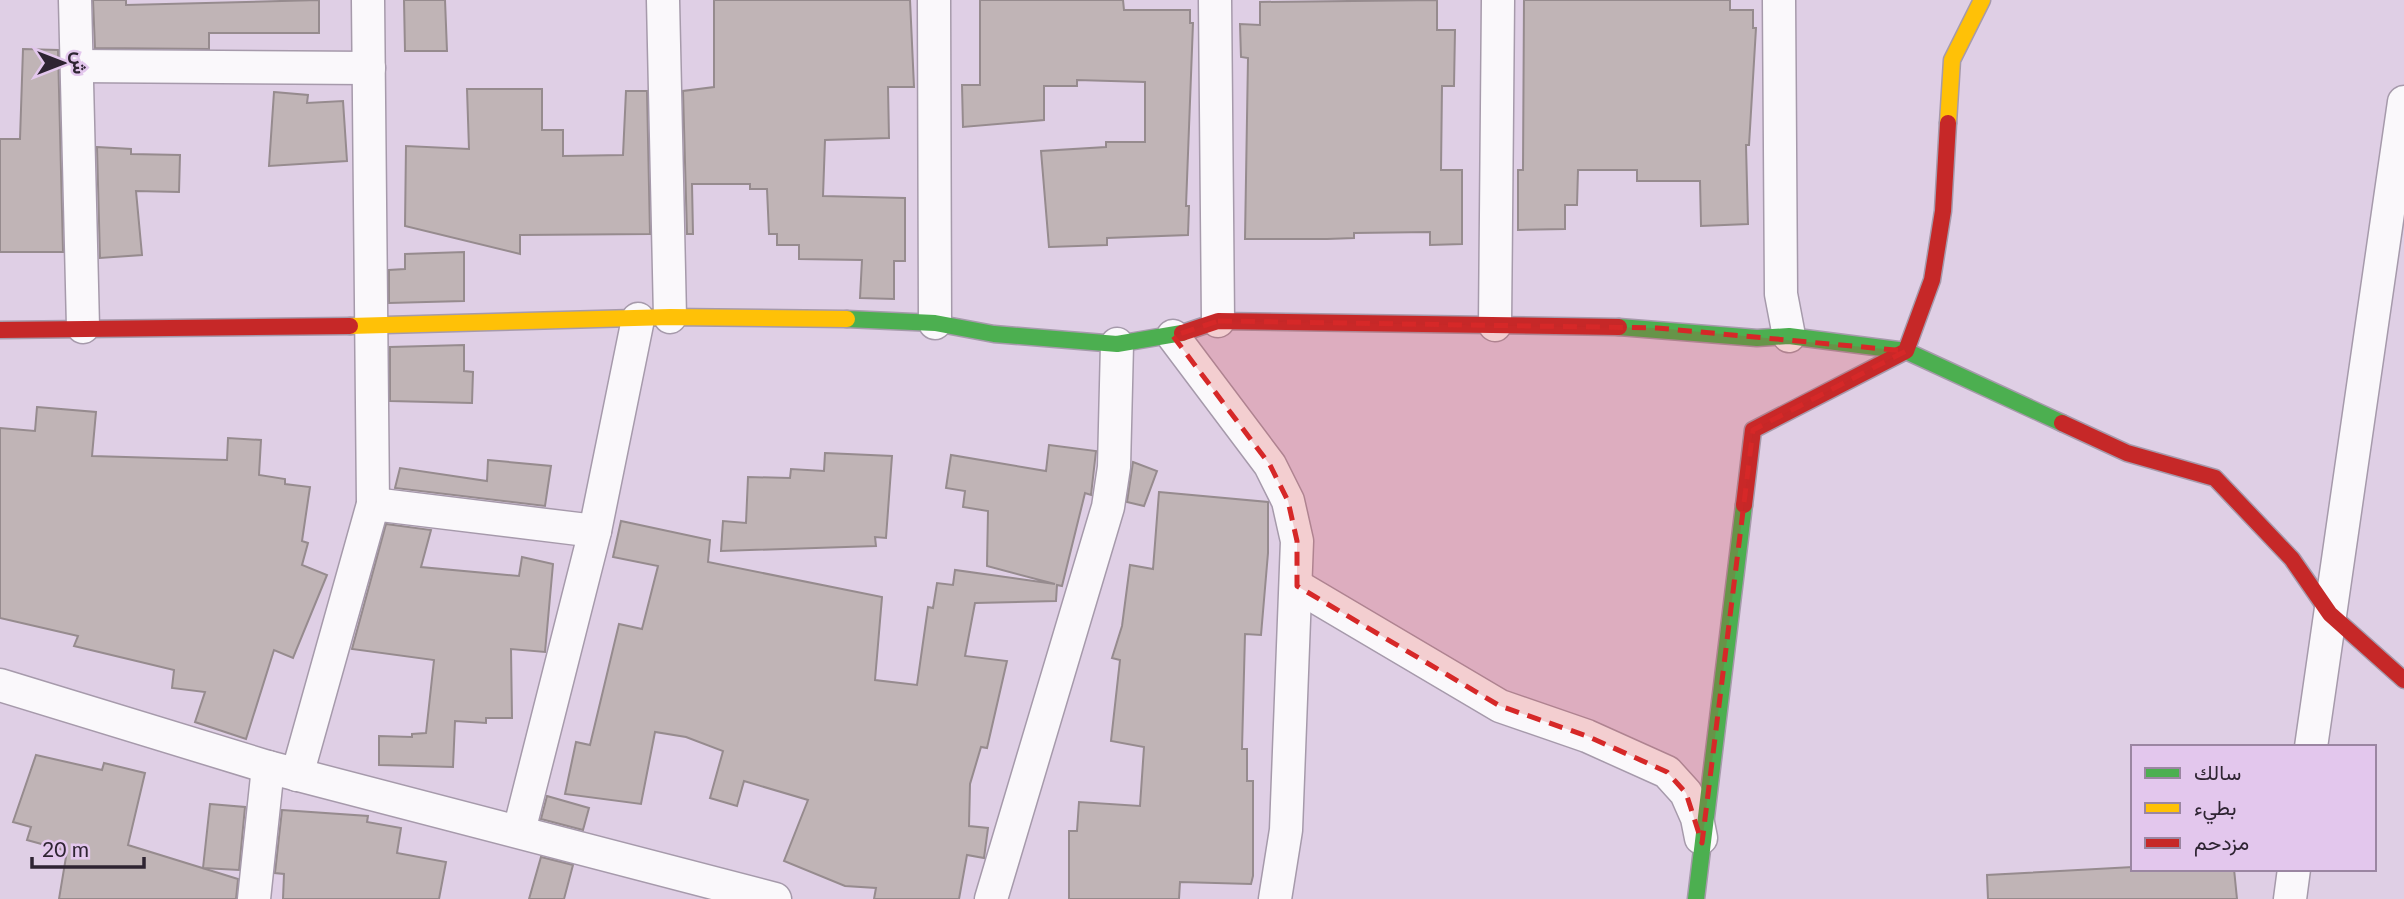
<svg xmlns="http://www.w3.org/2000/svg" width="2404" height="899" viewBox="0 0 2404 899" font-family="Lato,Vazirmatn,sans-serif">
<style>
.building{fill:#c0b4b6;stroke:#968b8e;stroke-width:2}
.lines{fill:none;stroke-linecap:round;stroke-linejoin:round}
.street-casing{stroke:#a69aab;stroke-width:35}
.fast-casing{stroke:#a69aab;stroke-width:19}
.slow-casing{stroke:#a69aab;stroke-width:19}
.jam-casing{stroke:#a69aab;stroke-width:19}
.street{stroke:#faf8fb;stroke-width:32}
.fast{stroke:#4caf50;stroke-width:16}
.slow{stroke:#ffc107;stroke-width:16}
.jam{stroke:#c62828;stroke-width:16}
.marked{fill:#d62828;fill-opacity:0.2;stroke:#d62828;stroke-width:5;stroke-dasharray:14 9;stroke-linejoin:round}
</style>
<rect width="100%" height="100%" fill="#dfcfe5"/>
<!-- building -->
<g class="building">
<polygon points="93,0 126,0 126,5 319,0 319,33 209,33 209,49 95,48"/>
<polygon points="404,0 445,0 447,51 405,51"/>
<polygon points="714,0 910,0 914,87 888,87 889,138 825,140 823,196 905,198 905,261 894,261 894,299 860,298 862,260 799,259 799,245 777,245 777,234 769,234 767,189 750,189 750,184 692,184 693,234 687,234 683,91 714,87"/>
<polygon points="980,0 1123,0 1124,10 1190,10 1190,23 1193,23 1186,206 1189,206 1188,235 1107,238 1107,245 1049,247 1041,151 1106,147 1106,142 1145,142 1145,82 1077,80 1077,86 1044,86 1044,120 963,127 962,85 980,85"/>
<polygon points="1437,0 1437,30 1455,30 1454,86 1442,86 1441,170 1462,170 1462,244 1430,245 1430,232 1354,233 1354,238 1327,239 1245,239 1248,58 1241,57 1240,24 1260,25 1260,2"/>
<polygon points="1524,0 1730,0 1730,10 1753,10 1753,28 1756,28 1749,145 1746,145 1748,224 1701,226 1700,181 1637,181 1637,170 1578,170 1577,205 1565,205 1565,229 1518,230 1518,170 1523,170"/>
<polygon points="23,49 58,50 63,252 0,252 0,139 20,139"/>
<polygon points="467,89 542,89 542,130 563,130 563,156 623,155 626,91 647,91 650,234 520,235 520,254 405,226 406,146 469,149"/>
<polygon points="274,92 308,95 307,103 343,101 347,161 269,166"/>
<polygon points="97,147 131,149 131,154 180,155 179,192 136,191 142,255 100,258"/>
<polygon points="464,252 464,301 389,303 389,270 405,269 405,254"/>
<polygon points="464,345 464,371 473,372 472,403 390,401 390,347"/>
<polygon points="37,407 96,412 92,456 227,460 228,438 261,440 259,475 285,479 285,484 310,487 302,541 308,543 302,565 327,575 293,658 274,650 246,739 195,722 205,692 172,688 174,670 74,646 78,636 0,618 0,428 35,431"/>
<polygon points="1049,445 1096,451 1091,495 1085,493 1062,586 1057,585 1056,601 975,603 965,656 1007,661 987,748 981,747 970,784 969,826 988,828 984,858 967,855 959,899 874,899 876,888 845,886 784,861 808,800 744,781 737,806 710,798 723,751 686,737 655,732 641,804 565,794 576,742 590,745 619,624 642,629 658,566 613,557 621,521 710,540 708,562 882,597 875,680 917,685 928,607 933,608 937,583 953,585 955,570 1055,584 987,566 988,511 963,507 965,491 946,488 951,455 1046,471"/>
<polygon points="825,453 892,456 886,538 875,537 876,546 721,551 723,521 746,523 748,477 790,478 791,469 824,471"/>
<polygon points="488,460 551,466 545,506 395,488 400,468 487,481"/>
<polygon points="1133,462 1157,471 1144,506 1127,502"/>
<polygon points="1159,492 1268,502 1268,553 1261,635 1245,634 1242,749 1247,749 1247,781 1253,781 1253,876 1251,884 1180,882 1179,899 1069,899 1069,831 1077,831 1079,802 1140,806 1144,747 1111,741 1120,660 1112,658 1122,626 1130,565 1153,569"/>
<polygon points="386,524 431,530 421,567 519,576 522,557 553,564 545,652 511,649 512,718 486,718 486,723 455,721 453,767 379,765 379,736 412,737 412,734 426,733 434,660 352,649"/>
<polygon points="36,755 102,770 104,763 145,773 128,845 238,879 236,899 59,899 67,851 27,840 31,827 13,822"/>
<polygon points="547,796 589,808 583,830 541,819"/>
<polygon points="210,804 245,807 239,870 203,868"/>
<polygon points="282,810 368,816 367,822 401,828 397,853 446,862 439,899 283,899 284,874 275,873"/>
<polygon points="541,857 573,865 564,899 529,899"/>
<polygon points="2133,867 2234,869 2237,899 1988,899 1987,875"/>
</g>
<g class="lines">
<!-- street casing -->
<g class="street-casing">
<g id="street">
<polyline points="75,0 83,327"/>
<polyline points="663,0 670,317"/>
<polyline points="934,0 935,323"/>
<polyline points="1215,0 1218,321"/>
<polyline points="1779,0 1781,294 1789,336"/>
<polyline points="77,66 369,68"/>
<polyline points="1495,325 1498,0"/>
<polyline points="1173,336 1270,465 1288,501 1297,541 1286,830 1275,899"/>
<polyline points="373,504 595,531"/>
<polyline points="1297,586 1500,706 1587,736 1667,772 1686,793 1697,818 1701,838"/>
<polyline points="0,685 268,767 775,899"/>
<polyline points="2311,747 2404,102"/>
<polyline points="297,775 373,504 368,0"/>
<polyline points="519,831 595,531 638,319"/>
<polyline points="254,899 268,767"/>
<polyline points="991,899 1108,507 1114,467 1117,344"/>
<polyline points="2290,899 2294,869"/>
</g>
</g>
<!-- fast casing -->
<g class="fast-casing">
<g id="fast">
<polyline points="847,319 935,323 994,334 1117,344 1182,333"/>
<polyline points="1619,327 1757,338 1789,336 1906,351 2062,423"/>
<polyline points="1696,899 1744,505"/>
</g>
</g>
<!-- slow casing -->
<g class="slow-casing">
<g id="slow">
<polyline points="1948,123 1952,60 1982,0"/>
<polyline points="350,326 670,317 847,319"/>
</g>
</g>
<!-- jam casing -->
<g class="jam-casing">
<g id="jam">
<polyline points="0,330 350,326"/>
<polyline points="1182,333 1218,321 1619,327"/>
<polyline points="2062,423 2127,453 2215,478 2292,559 2330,614 2404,680"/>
<polyline points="1744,505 1753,430 1906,351 1932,280 1943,211 1948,123"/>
</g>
</g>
<!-- street -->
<use href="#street" class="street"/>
<!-- fast -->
<use href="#fast" class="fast"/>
<!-- slow -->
<use href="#slow" class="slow"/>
<!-- jam -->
<use href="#jam" class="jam"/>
</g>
<!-- marked area -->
<path class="marked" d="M1218 321 1657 328 1906 351 1753 430 1702 843 1686 793 1667 772 1587 736 1500 706 1297 586V541L1288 501 1270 465 1173 336Z"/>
<!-- legend -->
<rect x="2131" y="745" width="245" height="126" fill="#e3c7ed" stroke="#9b86a2" stroke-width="2"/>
<rect x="2145" y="768" width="35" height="10" fill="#4caf50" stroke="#9b86a2" stroke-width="2"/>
<text x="2194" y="780" font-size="21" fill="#2e2432">سالك</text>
<rect x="2145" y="803" width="35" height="10" fill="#ffc107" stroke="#9b86a2" stroke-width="2"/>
<text x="2194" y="815" font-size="21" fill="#2e2432">بطيء</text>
<rect x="2145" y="838" width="35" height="10" fill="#c62828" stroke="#9b86a2" stroke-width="2"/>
<text x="2194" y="850" font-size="21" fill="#2e2432">مزدحم</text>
<!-- north arrow -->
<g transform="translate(63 63) rotate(90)" stroke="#e3c7ed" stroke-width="5" paint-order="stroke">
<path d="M0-5L12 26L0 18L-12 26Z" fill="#2e2432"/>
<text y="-10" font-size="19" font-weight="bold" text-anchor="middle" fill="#2e2432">ش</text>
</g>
<!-- scale -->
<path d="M32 857v10h112v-10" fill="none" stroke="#2e2432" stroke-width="3.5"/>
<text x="42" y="857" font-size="21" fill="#2e2432" stroke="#e3c7ed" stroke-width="5" paint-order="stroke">20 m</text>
</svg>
